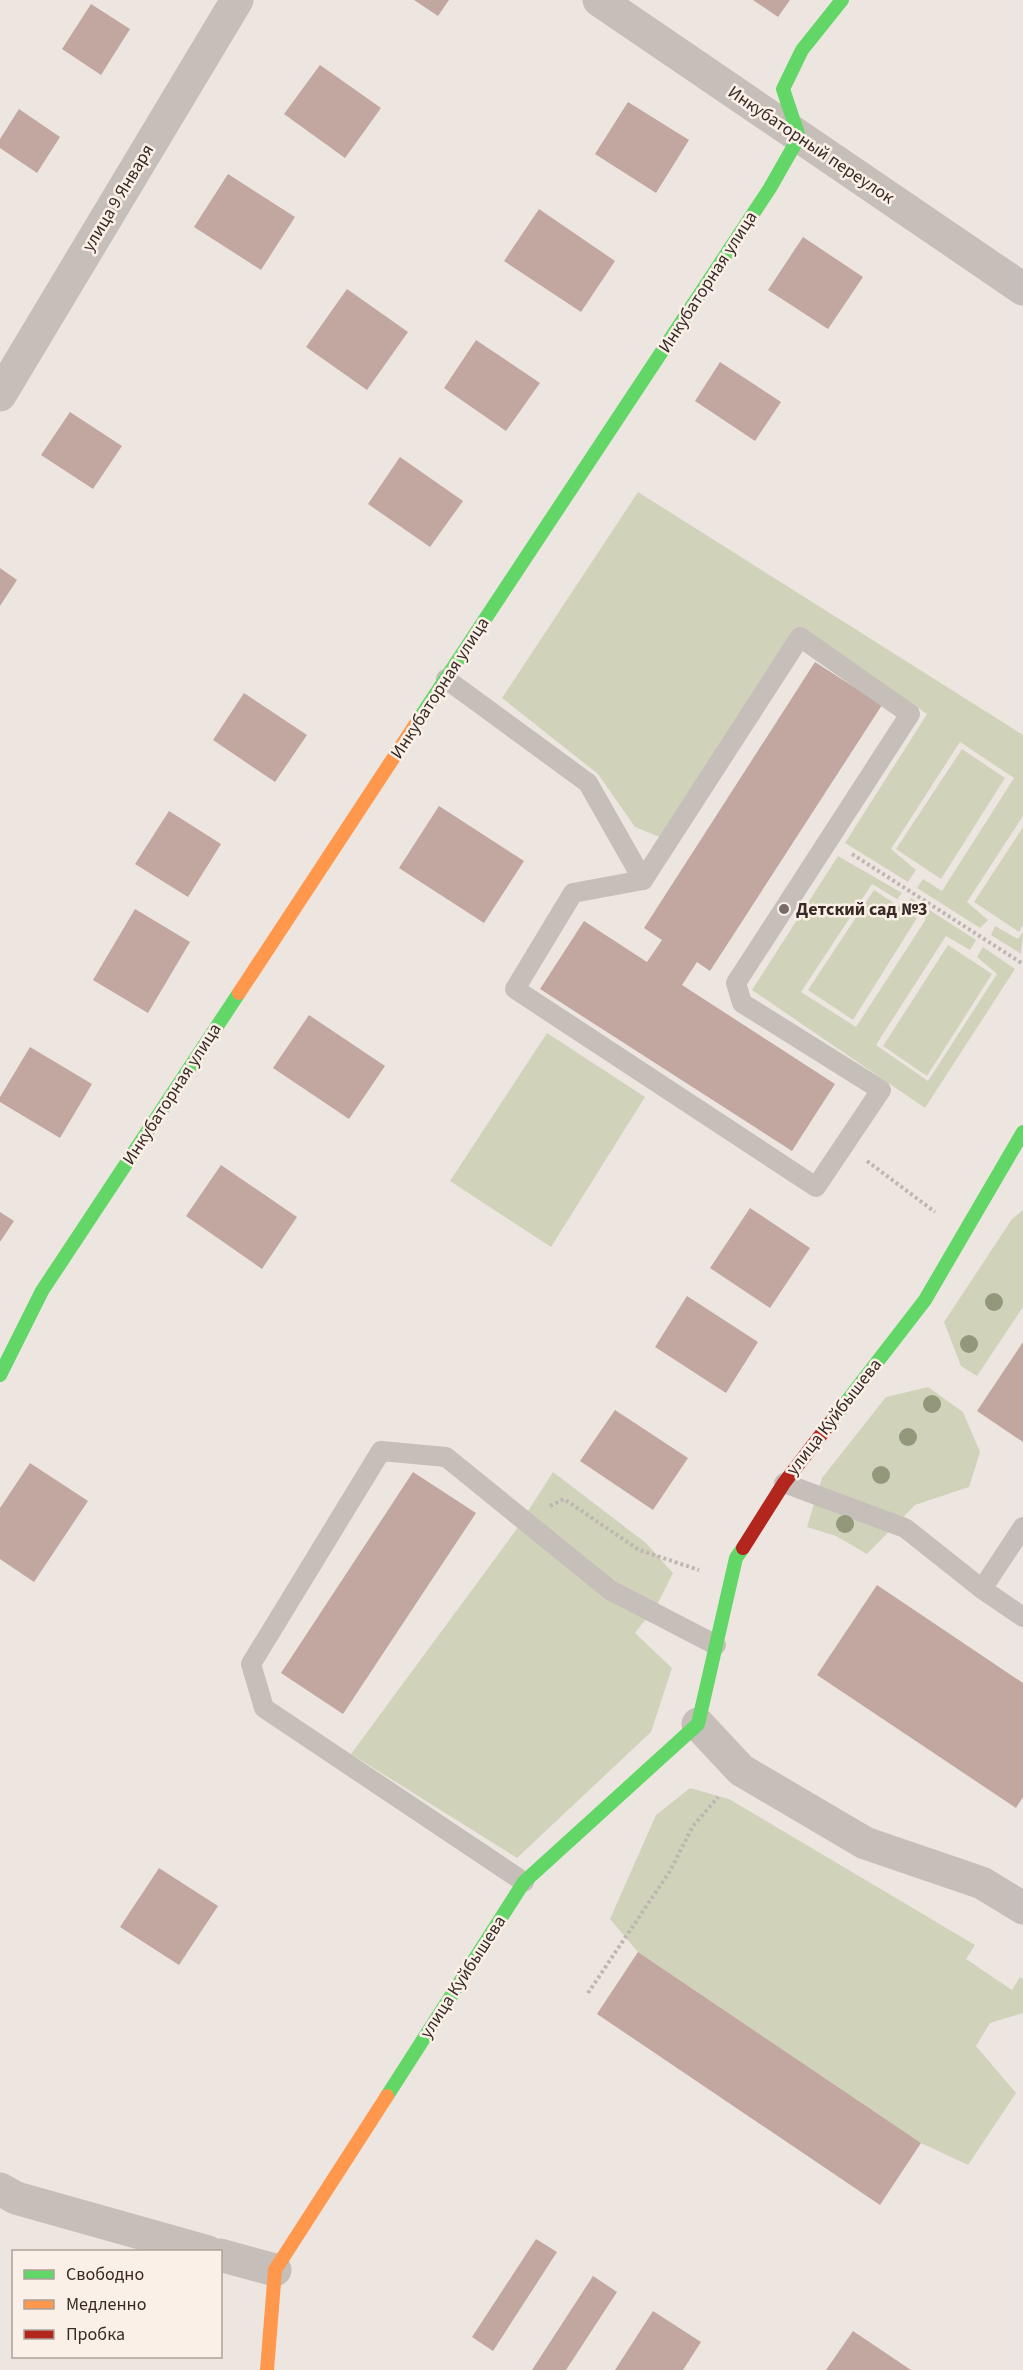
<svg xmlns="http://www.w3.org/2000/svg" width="1023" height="2370" viewBox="0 0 1023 2370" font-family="'Source Sans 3',sans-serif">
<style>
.green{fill:#d0d3b9}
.building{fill:#c2a7a0}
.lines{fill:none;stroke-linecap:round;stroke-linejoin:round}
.path{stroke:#bfb6b1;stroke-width:4;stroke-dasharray:3 3;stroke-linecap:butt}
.lane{stroke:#c6beb9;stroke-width:20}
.street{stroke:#c6beb9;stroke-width:33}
.fast{stroke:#63d668;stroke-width:14}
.slow{stroke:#ff974d;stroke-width:14}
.jam{stroke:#b3261e;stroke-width:14}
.tree{fill:#93987b}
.poi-dot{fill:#776c68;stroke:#fbf0e7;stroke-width:2}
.labels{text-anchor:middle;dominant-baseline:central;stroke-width:5;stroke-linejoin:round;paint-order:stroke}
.street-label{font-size:18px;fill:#382b27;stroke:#fbf0e7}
.poi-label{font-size:18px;font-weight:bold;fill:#382b27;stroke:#fbf0e7;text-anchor:start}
</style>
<rect width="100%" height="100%" fill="#ede6e0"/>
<!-- green -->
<g class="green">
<polygon points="638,492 1023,735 1023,816 967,902 988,920 980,928 917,888 923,879 942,891 1014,778 960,742 891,849 916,870 908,882 845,843 927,714 798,628 662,838 635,827 598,774 502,698"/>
<polygon points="962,749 1005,778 941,879 896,849"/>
<polygon points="1023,827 1023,925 1019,932 974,902"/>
<polygon points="838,856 902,893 897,899 872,884 801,992 856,1027 926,919 907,904 911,898 976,940 970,950 946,936 876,1045 928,1081 997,974 977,957 983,947 1015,969 925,1108 752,990"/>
<polygon points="874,890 917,918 853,1020 808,990"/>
<polygon points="995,926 1018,939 1023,932 1021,954 991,935"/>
<polygon points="948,945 992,974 927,1076 883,1046"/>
<polygon points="547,1033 645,1097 551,1247 450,1181"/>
<polygon points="1023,1210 1023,1307 977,1376 961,1366 944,1322 1012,1219"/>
<polygon points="928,1387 963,1412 980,1452 969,1487 915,1505 867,1554 836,1536 807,1527 822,1478 886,1397"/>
<polygon points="553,1472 646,1543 673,1573 657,1605 635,1633 672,1668 651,1732 517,1858 351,1754 516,1530"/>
<polygon points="690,1788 729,1799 975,1945 966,1959 1012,1990 1020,1977 1023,1979 1023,2013 990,2023 976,2046 1016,2093 968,2165 921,2143 638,1952 610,1919 656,1815"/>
</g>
<!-- building -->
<g class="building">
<polygon points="414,0 449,0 438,16"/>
<polygon points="753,0 790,0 778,17"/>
<polygon points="91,4 130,29 101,75 62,49"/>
<polygon points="320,65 381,108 345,158 284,114"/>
<polygon points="628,102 689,140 656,193 595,154"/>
<polygon points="19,109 60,137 37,173 0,148 0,139"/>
<polygon points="228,174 295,217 261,270 194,227"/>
<polygon points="539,209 615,261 581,312 504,261"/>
<polygon points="803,237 863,277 828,329 768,290"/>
<polygon points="347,289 408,332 367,390 306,347"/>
<polygon points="476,340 540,383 506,431 444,388"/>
<polygon points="720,362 781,402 755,441 695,401"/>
<polygon points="70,412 122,446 93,489 41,455"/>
<polygon points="400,457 463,501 430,547 368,504"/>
<polygon points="0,568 17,580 0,606"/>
<polygon points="815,662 882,705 710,971 697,962 682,985 835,1084 792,1151 540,989 584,921 647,962 662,940 644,928"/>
<polygon points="244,693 307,735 275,782 213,740"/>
<polygon points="439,806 524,861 484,923 399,868"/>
<polygon points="169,811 221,844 188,897 135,864"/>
<polygon points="135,909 190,942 148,1013 93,980"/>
<polygon points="309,1015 385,1066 349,1119 273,1068"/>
<polygon points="30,1047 92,1084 60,1138 0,1102 0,1097"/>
<polygon points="221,1165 297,1217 262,1269 186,1216"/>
<polygon points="750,1208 810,1248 770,1308 710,1268"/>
<polygon points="0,1212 14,1221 0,1242"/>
<polygon points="687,1296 758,1342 726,1393 655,1347"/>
<polygon points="1023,1342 1023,1442 977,1411"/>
<polygon points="615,1410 688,1458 653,1510 580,1461"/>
<polygon points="30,1463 88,1501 34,1582 0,1559 0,1508"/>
<polygon points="413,1472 476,1513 343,1714 281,1673"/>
<polygon points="877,1585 1023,1683 1023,1797 1016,1808 817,1675"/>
<polygon points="159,1868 218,1906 179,1965 120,1927"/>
<polygon points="638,1952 921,2143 880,2205 597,2014"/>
<polygon points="536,2239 557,2252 493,2351 472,2337"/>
<polygon points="593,2276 617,2292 566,2370 532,2370"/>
<polygon points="653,2311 701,2342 683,2370 615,2370"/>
<polygon points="853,2331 911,2370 826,2370"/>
</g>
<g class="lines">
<!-- path -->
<g class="path">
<polyline points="852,854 1023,964"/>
<polyline points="867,1161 935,1212"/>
<polyline points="550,1506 564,1499 639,1550 699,1570"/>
<polyline points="588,1993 670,1871 693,1826 718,1797"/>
</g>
<!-- lane -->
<g class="lane">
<polygon points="800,637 910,714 736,983 742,1003 881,1090 816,1187 515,989 573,893 643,880"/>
<polyline points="446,679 588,783 643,880"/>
<polyline points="784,1483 905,1528 982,1589 1023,1617"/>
<polyline points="982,1589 1023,1527"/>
<polyline points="524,1882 264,1708 251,1664 381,1451 446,1457 610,1590 716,1645"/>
</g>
<!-- street -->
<g class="street">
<polyline points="599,0 1023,289"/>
<polyline points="0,395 237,0"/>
<polyline points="698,1724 741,1770 865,1843 982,1883 1023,1908"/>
<polyline points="0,2189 16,2198 208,2252"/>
<polyline points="220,2255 275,2270"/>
</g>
<!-- fast -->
<g class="fast">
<polyline points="419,719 770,188 799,137 783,89 802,50 842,0"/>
<polyline points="0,1375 42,1291 239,993"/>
<polyline points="830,1423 925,1300 1023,1132"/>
<polyline points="387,2096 524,1882 698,1724 736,1558 743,1548"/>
</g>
<!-- slow -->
<g class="slow">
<polyline points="239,993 419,719"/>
<polyline points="267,2370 275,2270 387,2096"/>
</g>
<!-- jam -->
<polyline class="jam" points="743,1548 784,1483 830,1423"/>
</g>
<!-- trees -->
<g class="tree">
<circle cx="994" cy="1302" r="9"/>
<circle cx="969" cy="1344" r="9"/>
<circle cx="932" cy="1404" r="9"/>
<circle cx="908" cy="1437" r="9"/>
<circle cx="881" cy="1475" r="9"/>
<circle cx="845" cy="1524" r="9"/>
</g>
<!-- markers -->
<circle class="poi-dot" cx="784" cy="909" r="6"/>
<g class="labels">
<!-- street labels -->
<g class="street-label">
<text transform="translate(811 145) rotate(34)">Инкубаторный переулок</text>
<text transform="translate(118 198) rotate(-59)">улица 9 Января</text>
<text transform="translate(708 282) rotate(-57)">Инкубаторная улица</text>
<text transform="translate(440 688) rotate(-57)">Инкубаторная улица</text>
<text transform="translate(172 1094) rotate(-57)">Инкубаторная улица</text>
<text transform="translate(834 1417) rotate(-52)">улица Куйбышева</text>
<text transform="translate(463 1977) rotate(-57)">улица Куйбышева</text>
</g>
<!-- poi labels -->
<g class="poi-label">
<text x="796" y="909">Детский сад №3</text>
</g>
</g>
<!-- legend -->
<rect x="12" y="2250" width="210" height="108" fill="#fbf0e7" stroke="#ada19a" stroke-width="1.5"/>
<rect x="24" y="2270" width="30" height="9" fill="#63d668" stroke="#ada19a" stroke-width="1.5"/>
<text x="66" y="2280" font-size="18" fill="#382b27">Свободно</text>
<rect x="24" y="2300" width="30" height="9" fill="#ff974d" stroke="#ada19a" stroke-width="1.5"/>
<text x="66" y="2310" font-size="18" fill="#382b27">Медленно</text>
<rect x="24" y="2330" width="30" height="9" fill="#b3261e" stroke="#ada19a" stroke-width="1.5"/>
<text x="66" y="2340" font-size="18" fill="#382b27">Пробка</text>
</svg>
